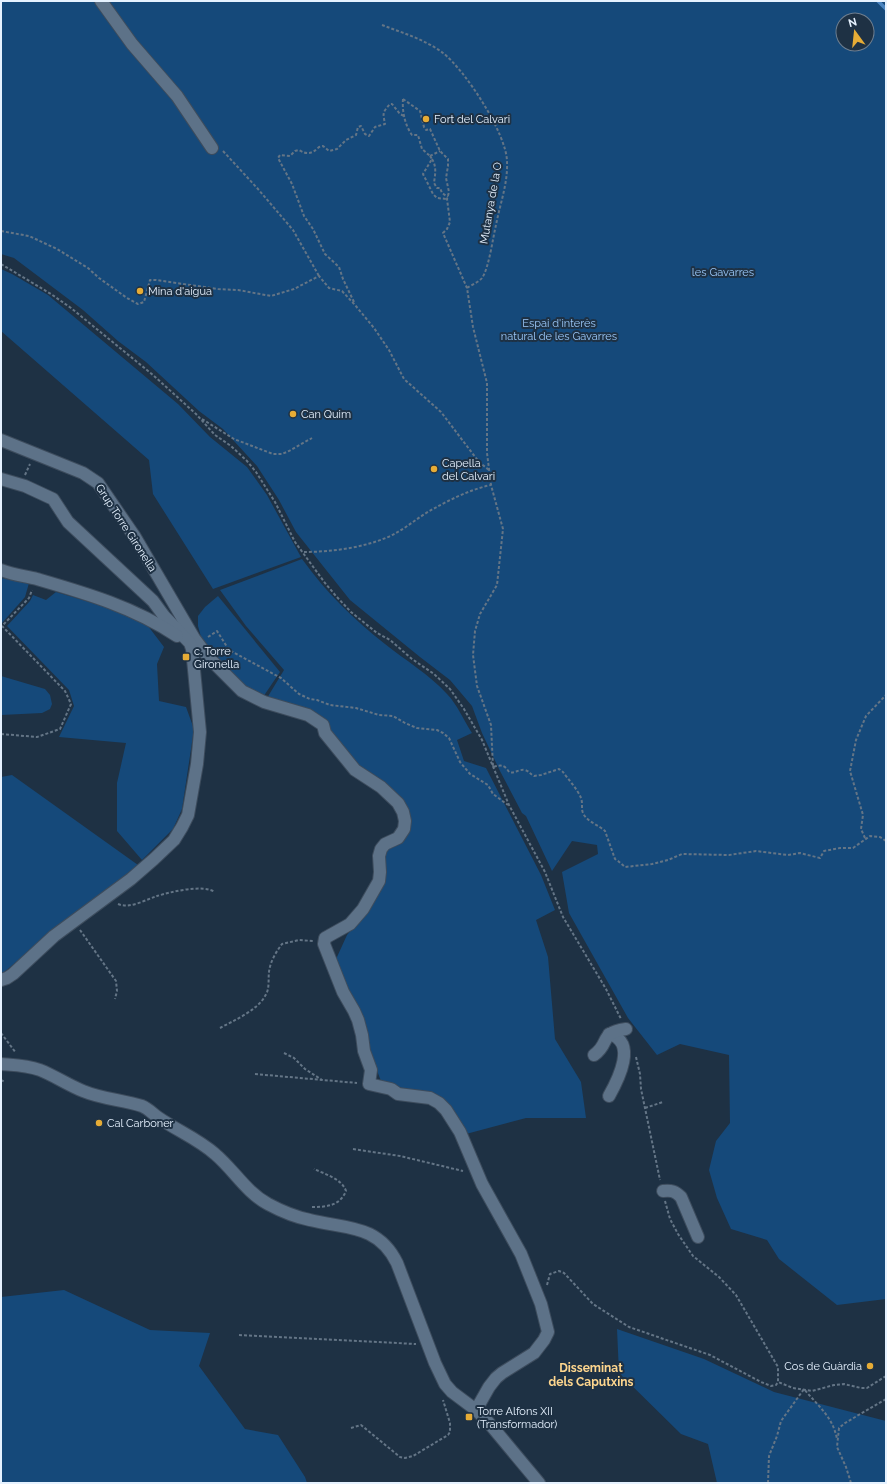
<svg xmlns="http://www.w3.org/2000/svg" width="887" height="1484" viewBox="0 0 887 1484" font-family="Raleway,sans-serif">
<style>
.green{fill:#15497a;fill-rule:evenodd}
.lines{fill:none;stroke-linecap:round;stroke-linejoin:round}
.stream{stroke:#4a84c0;stroke-width:3.5}
.minor-casing{stroke:#3d4c5d;stroke-width:14}
.path{stroke:#647586;stroke-width:2;stroke-dasharray:3 2;stroke-linecap:butt}
.minor{stroke:#5d7288;stroke-width:12}
.poi-dot{fill:#e6ac36;stroke:#1e3144;stroke-width:1.5}
.labels{text-anchor:middle;dominant-baseline:central;stroke-width:4;stroke-linejoin:round;paint-order:stroke}
.poi-label{font-size:11px;fill:#e6f2ff;stroke:#1e3144;text-anchor:start}
.street-label{font-size:11px;fill:#e6f2ff;stroke:#1e3144}
.park-label{font-size:11px;fill:#9bc8f9;stroke:#1e3144}
.neighbourhood-label{font-size:12px;font-weight:bold;fill:#fed68e;stroke:#1e3144}
</style>
<rect width="100%" height="100%" fill="#1e3144"/>
<!-- green -->
<g class="green">
<path d="M1 1H886V1299L837 1305 779 1259 767 1240 731 1229 717 1198 709 1170 716 1141 730 1123 729 1055 680 1044 657 1055 628 1018 569 913 562 872 598 854 597 845 572 841 552 871 526 816 522 813 500 771 482 733 472 706 450 680 420 657 350 600 296 532 279 500 257 466 223 429 199 411 146 362 118 341 83 310 14 258 1 254ZM843 20H867V44H843Z"/>
<polygon points="1,269 12,274 48,295 178,404 210,437 247,467 267,495 301,557 213,589 153,494 149,460 1,331"/>
<path d="M302 559C325 591 354 620 385 644 405 660 430 675 447 694 457 704 464 721 472 733L457 740 464 761 486 768 541 875 555 910 536 920 548 957 555 1039 581 1082 586 1118H526L466 1134 453 1113 381 1081 336 964 337 957 347 935 360 919 383 854 409 823 357 769 316 713 267 698 284 670 246 626 220 590Z"/>
<polygon points="1,578 29,583 25,597 2,623"/>
<polygon points="56,592 119,611 148,626 164,647 157,664 159,701 186,707 194,729 182,809 173,829 142,860 117,831 117,783 126,743 59,737 74,706 69,690 7,626 30,601 33,595 46,600"/>
<polygon points="218,596 280,672 263,697 250,691 213,654 201,637 198,626 198,616 205,607"/>
<polygon points="1,676 45,689 50,695 52,704 50,709 42,713 1,715"/>
<polygon points="12,775 138,865 4,972 1,973 1,777"/>
<polygon points="64,1290 150,1330 210,1333 199,1366 245,1429 278,1435 305,1477 307,1483 1,1483 1,1297"/>
<polygon points="617,1329 704,1359 774,1392 886,1421 886,1483 717,1483 708,1444 681,1434 619,1373"/>
</g>
<g class="lines">
<!-- stream -->
<polyline class="stream" points="878,1 886,9"/>
<!-- minor casing -->
<g class="minor-casing">
<g id="minor">
<polyline points="101,1 132,44 177,96 212,148"/>
<polyline points="1,440 83,473 98,483 135,537 194,638 209,658 242,691 264,702 308,715 323,725 325,733 355,770 381,787 398,803 403,812 405,821 404,829 398,838 385,844 381,849 379,856 380,872 379,881 363,909 350,924 325,938 324,944 343,992 354,1011 358,1020 362,1035 364,1051 371,1070 369,1084 391,1089 398,1094 430,1098 439,1103 446,1110 460,1132 482,1184 521,1254 541,1304 548,1332 544,1340 534,1353 502,1373 496,1378 489,1387 476,1410"/>
<polyline points="1,479 25,486 53,499 68,522 153,601 164,616 190,643 192,649 200,732 197,764 188,815 182,827 174,840 154,859 131,879 54,936 13,974 7,978 1,980"/>
<path d="M1 570C13 575 25 576 37 579 85 593 134 607 177 636"/>
<path d="M609 1034C638 1041 618 1080 609 1096"/>
<path d="M594 1055C611 1043 598 1033 626 1029"/>
<path d="M1 1064C14 1065 27 1065 40 1070 55 1076 68 1085 83 1091 102 1099 123 1100 142 1106 149 1109 153 1114 159 1118 178 1131 198 1139 215 1154 234 1170 246 1192 268 1204 281 1211 295 1217 310 1220 346 1229 378 1224 397 1263L435 1363 445 1384 452 1392 476 1410 489 1423 539 1483"/>
<path d="M663 1191C671 1190 675 1191 681 1197L698 1237"/>
</g>
</g>
<!-- path -->
<g class="path">
<path d="M382 25C403 33 426 40 443 53 465 70 507 134 507 162 508 183 500 204 496 225 493 237 489 268 482 278 479 282 471 285 467 288"/>
<path d="M403 99 420 111 424 127 426 130 430 129 440 151 448 159V166L446 178 449 192 447 199 450 222 447 229 443 233 467 288 473 327 487 383V453L491 485 503 529 497 585 480 614 475 631 473 655 477 686 491 725 493 767C501 765 504 764 509 772 515 774 518 769 525 770 529 771 530 774 534 776L541 775 559 769 563 772C568 779 578 790 581 798 583 803 581 809 583 813 587 822 599 825 605 831L615 859 618 861 625 867 652 864 668 860 682 854 729 855 756 851 788 855 800 853 820 858 824 851 840 848H853L870 836 880 837 886 841"/>
<path d="M403 99C402 112 405 125 412 135H418L422 149 430 156"/>
<polyline points="223,151 258,189 293,230 319,276"/>
<polyline points="430,156 432,159 423,174 433,194 437,198 447,199"/>
<polyline points="430,156 440,151"/>
<path d="M432 159C437 167 435 175 434 183L437 188H440L442 193 448 197"/>
<polyline points="1,231 29,236 57,249 88,268 99,278 127,298 138,304 144,302 150,280 156,280 218,289 238,290 271,296 294,289 319,276 329,288 342,291 355,305 374,328 389,350 404,379 441,412 479,462 489,470"/>
<polyline points="1,264 51,294 71,308 153,375 196,414 215,435 231,446 247,461 256,472 275,502 295,542 325,583 336,596 351,612 377,633 390,640 412,659 434,674 450,689 464,709 482,740 509,805 545,872 563,917 606,989 621,1019"/>
<path d="M354 302 343 279 339 267 325 254 313 229 304 216 292 184 278 158 280 155 290 156 295 151 299 150C307 155 312 154 319 147L323 146 329 151 337 149 346 140 356 135 358 127 361 126 365 134 369 136 375 127 385 124C383 113 382 113 390 104H392L400 114 404 116"/>
<polyline points="202,419 234,439 273,454 282,454 289,451 312,438"/>
<polyline points="25,475 30,464"/>
<path d="M304 552C332 552 371 547 396 533 409 526 421 515 435 508 451 499 472 489 491 485"/>
<polyline points="208,637 217,631 229,650 281,678 299,694 310,699 317,700 330,705 356,708 379,715 393,716 405,723 417,728 437,730 443,733 449,738 460,762 470,774 488,785 493,794 508,805"/>
<polyline points="1,734 37,737 60,729 71,704 65,691 2,626 29,598 32,590"/>
<polyline points="865,838 861,829 863,815 850,771 856,740 866,716 886,695"/>
<path d="M118 904C130 909 145 900 157 896 170 892 203 884 215 892"/>
<polyline points="80,930 116,981 117,991 115,999"/>
<path d="M220 1028C233 1021 258 1010 265 996 270 989 268 980 269 972 270 962 276 952 282 944L299 940 313 941"/>
<polyline points="1,1033 16,1053"/>
<polyline points="284,1053 294,1058 305,1069 322,1080"/>
<polyline points="636,1057 640,1074 641,1089 660,1180"/>
<polyline points="255,1074 357,1083"/>
<polyline points="1,1080 5,1082"/>
<polyline points="645,1108 663,1102"/>
<polyline points="353,1149 400,1156 463,1171"/>
<polyline points="665,1201 670,1219 678,1234 693,1256 719,1277 736,1295 778,1367 778,1382 793,1388 812,1391 834,1385 844,1384 861,1388 867,1388 886,1376"/>
<path d="M312 1207C326 1207 340 1206 346 1191 342 1179 325 1174 314 1169"/>
<polyline points="547,1285 550,1274 559,1271 564,1273 593,1304 629,1327 710,1355 761,1382 771,1386 776,1385 778,1382"/>
<polyline points="239,1335 416,1344"/>
<polyline points="351,1428 361,1425 400,1457 405,1458 413,1456 448,1435 450,1432 450,1423 443,1400"/>
<path d="M768 1483 769 1456 777 1436 781 1421 804 1389C818 1406 833 1417 837 1439"/>
<polyline points="851,1483 846,1467 837,1447 839,1428 845,1423 886,1399"/>
</g>
<!-- minor -->
<use href="#minor" class="minor"/>
</g>
<!-- markers -->
<g class="poi-dot">
<circle cx="426" cy="119" r="4"/>
<circle cx="140" cy="291" r="4"/>
<circle cx="293" cy="414" r="4"/>
<circle cx="434" cy="469" r="4"/>
<rect x="182" y="653" width="8" height="8" rx="2"/>
<circle cx="99" cy="1123" r="4"/>
<circle cx="870" cy="1366" r="4"/>
<rect x="465" y="1413" width="8" height="8" rx="2"/>
</g>
<g class="labels">
<!-- poi labels -->
<g class="poi-label">
<text x="434" y="119">Fort del Calvari</text>
<text x="148" y="291">Mina d'aigua</text>
<text x="301" y="414">Can Quim</text>
<text x="442" y="463">Capella<tspan x="442" dy="13">del Calvari</tspan></text>
<text x="194" y="651">c. Torre<tspan x="194" dy="13">Gironella</tspan></text>
<text x="107" y="1123">Cal Carboner</text>
<text x="862" y="1366" text-anchor="end">Cos de Guàrdia</text>
<text x="477" y="1411">Torre Alfons XII<tspan x="477" dy="13">(Transformador)</tspan></text>
</g>
<!-- street labels -->
<g class="street-label">
<text transform="translate(491 203) rotate(-80)">Mutanya de la O</text>
<text transform="translate(126 528) rotate(57)">Grup Torre Gironella</text>
</g>
<!-- park labels -->
<g class="park-label">
<text x="723" y="272">les Gavarres</text>
<text x="559" y="323">Espai d'interès<tspan x="559" dy="13">natural de les Gavarres</tspan></text>
</g>
<!-- neighbourhood labels -->
<g class="neighbourhood-label">
<text x="591" y="1368">Disseminat<tspan x="591" dy="14">dels Caputxins</tspan></text>
</g>
</g>
<!-- border -->
<rect width="887" height="1484" fill="none" stroke="#e6f2ff" stroke-width="4"/>
<!-- north arrow -->
<g transform="translate(855 32) rotate(345)"><circle r="19" fill="#1e3144" stroke="#6e7e8f"/>
<path d="M0-3L7 15L0 10L-7 15Z" fill="#e6ac36"/>
<text y="-6" font-size="11" font-weight="bold" text-anchor="middle" fill="#e6f2ff">N</text>
</g>
</svg>
